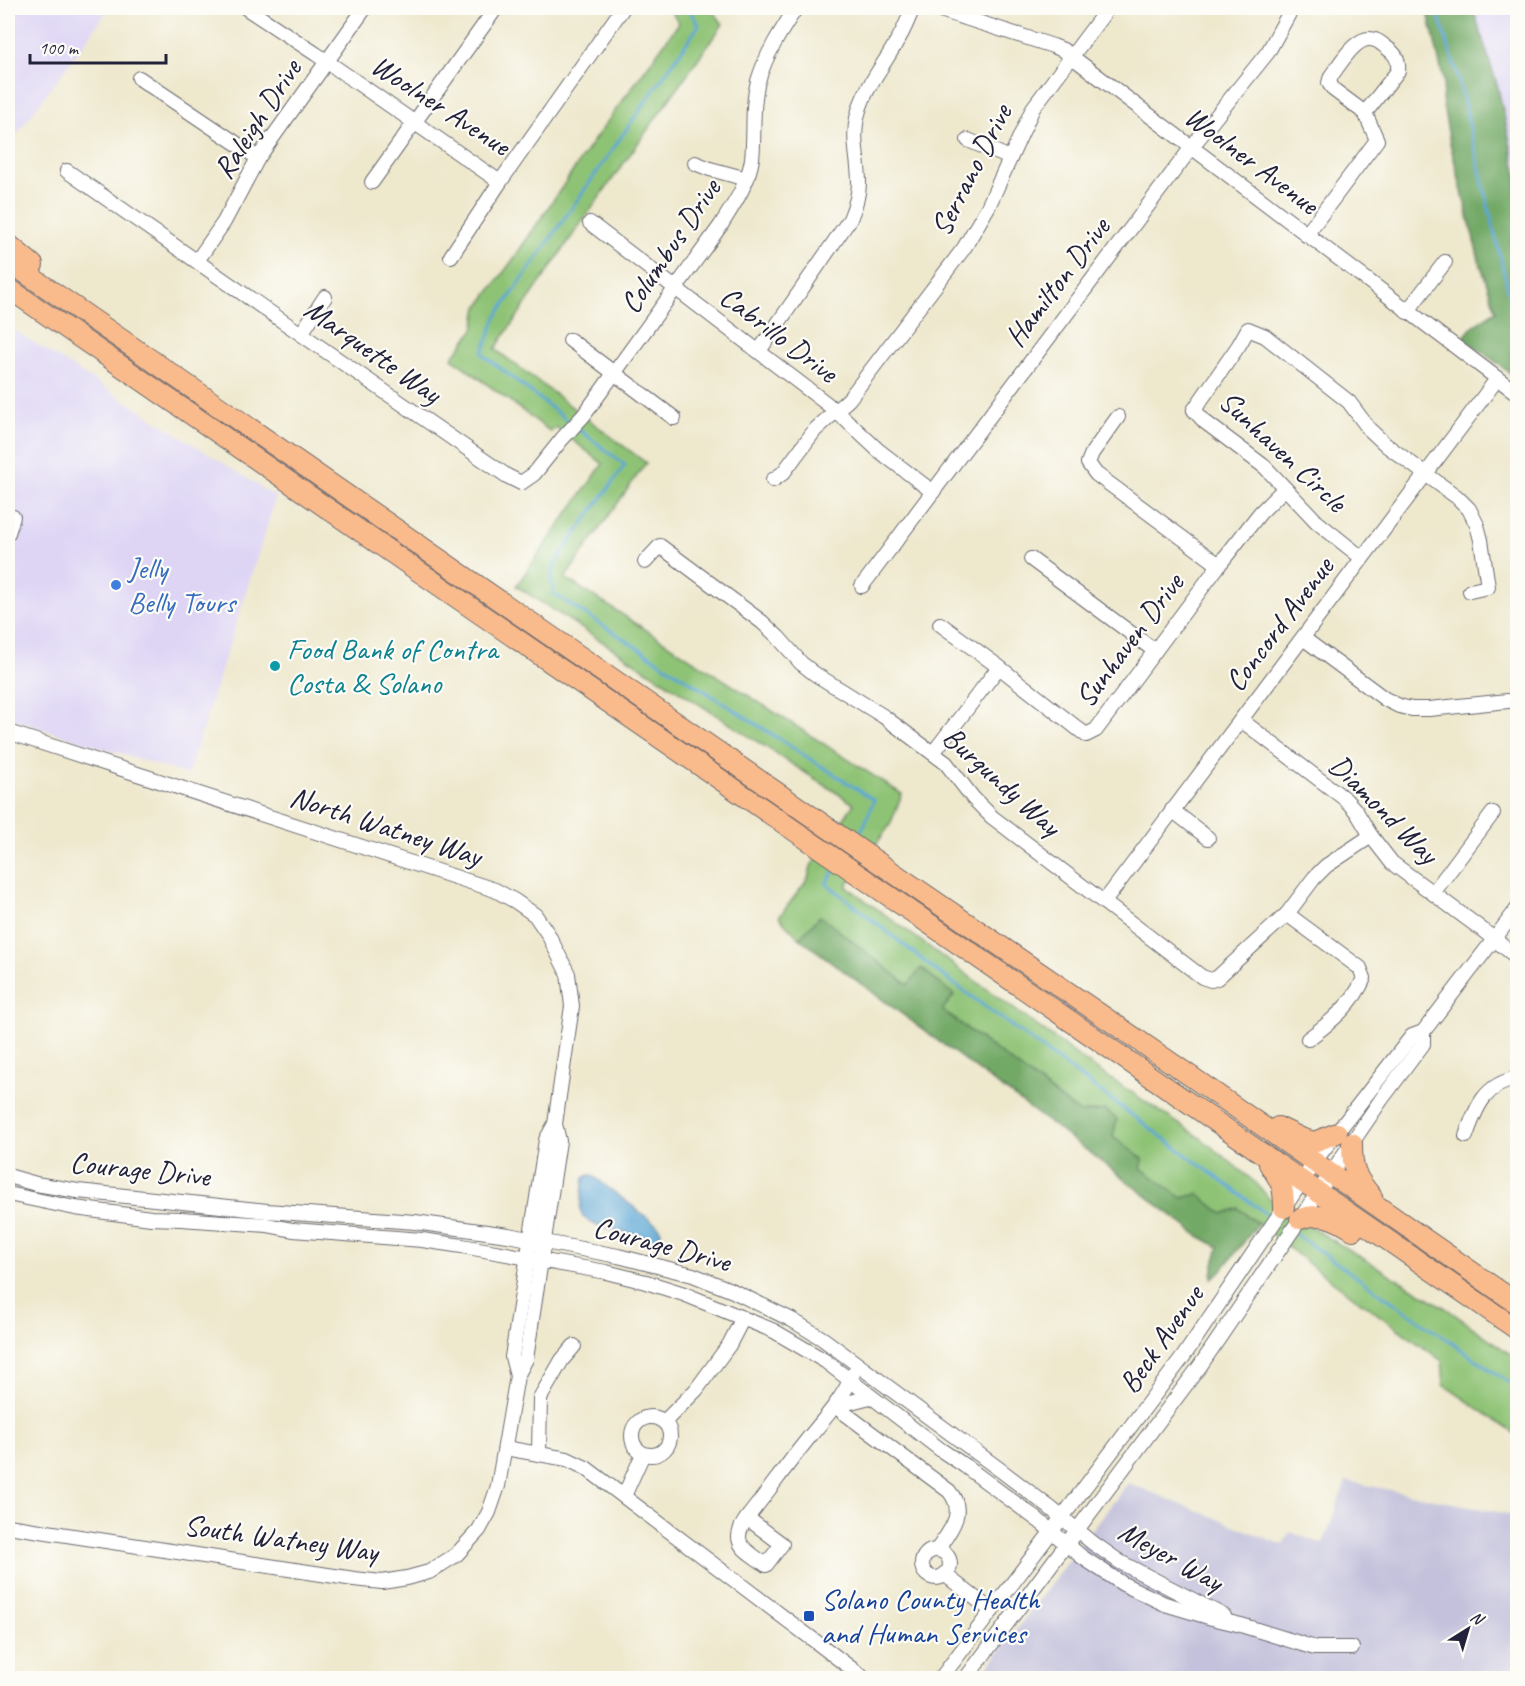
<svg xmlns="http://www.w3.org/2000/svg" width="1525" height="1686" viewBox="0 0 1525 1686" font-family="Caveat,sans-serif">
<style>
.built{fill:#ded5f5}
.industrial{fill:#c3c1db}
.green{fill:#8ec375;stroke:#587258;stroke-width:1.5}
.forest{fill:#72a966;stroke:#4a6650;stroke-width:1.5}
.water{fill:#5da7d5;stroke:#406488;stroke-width:1.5}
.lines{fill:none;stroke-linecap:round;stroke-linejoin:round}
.stream{stroke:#5da7d5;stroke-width:3}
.minor-casing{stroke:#69676e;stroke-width:16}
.highway-casing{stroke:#69676e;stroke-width:22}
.minor{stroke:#fff;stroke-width:14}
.highway{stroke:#fabb8c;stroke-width:20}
.shop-dot{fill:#3f7fe0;stroke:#fdfcf7;stroke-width:2}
.culture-dot{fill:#0f9aa8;stroke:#fdfcf7;stroke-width:2}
.transit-dot{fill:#1a4fb4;stroke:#fdfcf7;stroke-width:2}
.labels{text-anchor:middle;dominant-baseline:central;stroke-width:4.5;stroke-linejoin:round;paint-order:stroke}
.street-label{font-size:30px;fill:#22223b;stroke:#fdfcf7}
.shop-label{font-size:30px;fill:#366cbe;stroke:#fdfcf7;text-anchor:start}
.culture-label{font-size:30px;fill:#0d838f;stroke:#fdfcf7;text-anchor:start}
.transit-label{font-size:30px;fill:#164399;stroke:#fdfcf7;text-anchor:start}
</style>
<rect width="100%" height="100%" fill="#fdfcf7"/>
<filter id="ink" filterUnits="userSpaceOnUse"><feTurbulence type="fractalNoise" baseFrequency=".0167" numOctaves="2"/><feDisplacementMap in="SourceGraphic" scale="12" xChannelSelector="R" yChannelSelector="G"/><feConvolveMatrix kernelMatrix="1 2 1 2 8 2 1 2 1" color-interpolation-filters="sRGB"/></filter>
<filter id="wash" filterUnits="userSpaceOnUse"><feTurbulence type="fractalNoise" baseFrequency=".008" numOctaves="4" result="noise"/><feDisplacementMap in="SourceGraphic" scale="24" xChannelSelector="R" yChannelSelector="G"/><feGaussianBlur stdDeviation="1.35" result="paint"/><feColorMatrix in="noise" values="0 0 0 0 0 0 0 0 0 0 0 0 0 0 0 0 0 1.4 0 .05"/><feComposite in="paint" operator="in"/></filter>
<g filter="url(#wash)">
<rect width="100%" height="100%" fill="#eee8cd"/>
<!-- built -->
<g class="built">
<polygon points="8,8 109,8 78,52 8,146"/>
<polygon points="1473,8 1517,8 1517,174 1498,88"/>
<polygon points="8,326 276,497 188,775 8,718"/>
</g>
<!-- industrial -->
<polygon class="industrial" points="1346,1481 1517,1516 1517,1678 979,1678 1128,1483 1283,1545 1290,1532 1323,1544"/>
<!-- green -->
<polygon class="green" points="669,8 711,8 723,24 579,226 495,349 646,463 565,578 902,794 890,825 846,886 1093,1067 1202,1139 1257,1184 1268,1197 1319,1232 1444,1307 1517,1359 1517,1435 1444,1385 1442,1361 1317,1270 1238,1208 1223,1214 1198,1194 1182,1198 1140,1168 1143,1159 1113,1137 1105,1110 1080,1113 942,1010 954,995 921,968 908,985 820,917 799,938 779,917 808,879 811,866 854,804 516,586 603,464 556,427 551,432 452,358 474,329 478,307 512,261 594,140 679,23"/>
<!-- forest -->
<g class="forest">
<polygon points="1427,8 1473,8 1498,88 1517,174 1517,378 1463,338 1473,326 1496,311 1479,260 1450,143 1442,100 1444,82"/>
<polygon points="820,916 908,985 921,968 954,995 942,1010 1080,1113 1105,1110 1117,1119 1113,1137 1143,1159 1141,1168 1182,1198 1198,1194 1223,1214 1238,1208 1258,1224 1221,1271 1212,1278 1213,1267 1219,1247 1197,1235 1101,1161 799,938"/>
</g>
<!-- water -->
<polygon class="water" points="589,1175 592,1175 658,1226 661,1231 661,1236 657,1240 597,1226 583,1217 580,1210 584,1178"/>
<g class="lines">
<!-- stream -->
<g class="stream">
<polyline points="1436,8 1457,73 1509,294 1518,309"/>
<polyline points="572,424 482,354 496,317 699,25 688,8"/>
<polyline points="577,428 625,465 555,563 551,578 554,594 874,800 864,826 856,838"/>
<polyline points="836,868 826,883 934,969 1272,1218"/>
<polyline points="1295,1234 1518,1389"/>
</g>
</g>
</g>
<g filter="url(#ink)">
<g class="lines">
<!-- minor casing -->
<g class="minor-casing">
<g id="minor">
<polyline points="246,8 316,54 500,182"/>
<polyline points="934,8 1053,46 1063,50 1518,394"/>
<polyline points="139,78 258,158"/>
<polyline points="968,140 1010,158"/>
<polyline points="695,163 710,169 747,179"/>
<path d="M67 171 301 334 507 476 521 483 534 474 562 439 584 415 721 225C734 204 748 184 752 159 755 133 751 107 758 81 766 54 781 31 796 8"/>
<polyline points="372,182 496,8"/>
<polyline points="590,223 826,403 846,420 878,450 933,492"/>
<path d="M1306 235 1377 140 1365 113 1398 71C1399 60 1396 54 1387 48 1383 45 1379 41 1375 40 1357 33 1341 63 1331 76L1329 83 1334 90 1365 113"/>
<polyline points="451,256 500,182 623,8"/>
<polyline points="197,261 224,222 258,158 365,8"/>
<polyline points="1407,312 1445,262"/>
<polyline points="301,334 325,297"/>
<polyline points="570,340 674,418"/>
<path d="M759 351 850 219C855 207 859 196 859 183 859 161 852 140 857 118 863 89 883 67 897 41 904 31 908 19 913 8"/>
<polyline points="1118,417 1092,453 1088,463 1096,474 1219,565"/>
<polyline points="773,480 783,473 815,430 849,399 964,248 988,207 1033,108 1108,8"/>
<polyline points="8,533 13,517"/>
<polyline points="1362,558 1317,522 1265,467 1205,422 1194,410 1239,345 1248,329 1265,336 1349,402 1369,429 1386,445 1457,497 1469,509 1477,525 1481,540 1488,587 1470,591"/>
<polyline points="1031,559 1155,651"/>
<polyline points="645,562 660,546 762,622 778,637 801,663 815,674 883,716 946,763 973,798 992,817 1202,977 1211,980 1217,978 1287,914 1314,878 1326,866 1371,836"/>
<polyline points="862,586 1198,139 1268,52 1292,8"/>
<polyline points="940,624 999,667"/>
<polyline points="1303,638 1385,699 1399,706 1412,709 1429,709 1518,700"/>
<polyline points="1241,720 1345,799 1356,811 1371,836 1392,863 1480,928 1518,958"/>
<polyline points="8,732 495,890 515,901 535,915 548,934 568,974 572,1006 555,1124 559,1141 526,1359 517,1376 498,1486 489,1512 479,1530 456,1555 429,1572 407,1578 382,1582 354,1579 8,1526"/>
<polyline points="933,753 999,667 1086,735 1096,730 1219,565 1260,513 1284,489"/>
<polyline points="1172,810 1208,838"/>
<polyline points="1433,893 1493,813"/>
<polyline points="1104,902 1497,379"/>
<path d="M1287 914 1360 968 1364 978C1354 1003 1330 1023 1308 1039"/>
<path d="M1466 1136C1476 1107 1485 1084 1518 1078"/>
<polyline points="8,1176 36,1184 78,1191 267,1211 415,1222 508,1235 618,1256 693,1275 733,1291 792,1320 823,1339 999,1469 1049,1507 1093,1543 1120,1562 1224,1616"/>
<polyline points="8,1194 75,1208 151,1218 181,1219 267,1225 293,1230 422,1240 462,1246 606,1272 646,1282 684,1294 774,1331 825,1361 941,1450 965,1466 1038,1520 1082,1557 1123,1584 1165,1604 1212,1618 1241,1625 1315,1648 1352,1648"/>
<polyline points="517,1376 512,1357 546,1140 555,1124"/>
<path d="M835 1406 949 1491C967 1512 950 1531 937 1550"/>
<polyline points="835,1406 870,1397"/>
<circle cx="651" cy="1436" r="19"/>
<polyline points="664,1422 696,1390 729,1345 743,1318"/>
<polyline points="505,1448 567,1459 586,1468 864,1678"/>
<polyline points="539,1454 540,1398 562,1360 574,1346"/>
<polyline points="624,1496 643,1454"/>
<path d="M747 1518 782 1544 766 1565C746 1550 728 1544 747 1518 766 1494 784 1469 803 1445 821 1422 842 1401 853 1374"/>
<circle cx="936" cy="1564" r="14"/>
<polyline points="944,1574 992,1611"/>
<polyline points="941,1678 1183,1357 1321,1153 1412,1036 1423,1032 1518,908"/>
<polyline points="966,1678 1200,1366 1381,1100 1423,1044 1423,1032"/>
</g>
</g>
<!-- highway casing -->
<g class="highway-casing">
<g id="highway">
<polyline points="8,244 33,265"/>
<polyline points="8,261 863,852 1189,1075 1518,1304"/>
<polyline points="8,288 1518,1330"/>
<polyline points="1278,1127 1301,1138 1314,1142 1337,1133"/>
<path d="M1352 1143C1352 1171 1355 1176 1372 1197"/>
<path d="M1269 1164C1281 1182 1284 1186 1284 1208"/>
<path d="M1300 1219C1322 1212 1334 1218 1353 1230"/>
</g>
</g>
<!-- minor -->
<use href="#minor" class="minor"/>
<!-- highway -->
<use href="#highway" class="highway"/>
</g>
</g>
<!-- markers -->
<circle class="shop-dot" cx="116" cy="585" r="6"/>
<circle class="culture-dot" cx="275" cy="666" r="6"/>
<rect class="transit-dot" x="803" y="1610" width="12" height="12" rx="3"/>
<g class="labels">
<!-- street labels -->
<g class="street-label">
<text transform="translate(441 105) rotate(33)">Woolner Avenue</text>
<text transform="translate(257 119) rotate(-57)">Raleigh Drive</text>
<text transform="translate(1252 160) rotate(37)">Woolner Avenue</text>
<text transform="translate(971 170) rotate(-63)">Serrano Drive</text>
<text transform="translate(670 246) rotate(-56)">Columbus Drive</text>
<text transform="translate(1057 282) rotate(-53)">Hamilton Drive</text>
<text transform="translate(779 334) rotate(37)">Cabrillo Drive</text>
<text transform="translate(373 351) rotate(35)">Marquette Way</text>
<text transform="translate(1283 451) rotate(43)">Sunhaven Circle</text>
<text transform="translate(1279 624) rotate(-53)">Concord Avenue</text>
<text transform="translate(1129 640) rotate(-53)">Sunhaven Drive</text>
<text transform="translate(1002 781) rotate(42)">Burgundy Way</text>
<text transform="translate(1384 809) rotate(45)">Diamond Way</text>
<text transform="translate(386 826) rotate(18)">North Watney Way</text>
<text transform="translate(140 1169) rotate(6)">Courage Drive</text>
<text transform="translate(662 1244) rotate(15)">Courage Drive</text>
<text transform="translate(1161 1339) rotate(-55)">Beck Avenue</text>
<text transform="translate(281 1538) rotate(8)">South Watney Way</text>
<text transform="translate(1171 1556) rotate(29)">Meyer Way</text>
</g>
<!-- shop labels -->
<g class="shop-label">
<text x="128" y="568">Jelly<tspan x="128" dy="34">Belly Tours</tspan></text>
</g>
<!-- culture labels -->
<g class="culture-label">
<text x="287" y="649">Food Bank of Contra<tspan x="287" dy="34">Costa &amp; Solano</tspan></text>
</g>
<!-- transit labels -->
<g class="transit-label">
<text x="821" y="1599">Solano County Health<tspan x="821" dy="34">and Human Services</tspan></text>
</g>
</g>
<!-- margin -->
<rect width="1525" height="1686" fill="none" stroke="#fdfcf7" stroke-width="30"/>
<!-- north arrow -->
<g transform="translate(1468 1629) rotate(37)" stroke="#fdfcf7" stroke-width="4.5" paint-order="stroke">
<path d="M0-4.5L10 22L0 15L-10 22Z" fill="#22223b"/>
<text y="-9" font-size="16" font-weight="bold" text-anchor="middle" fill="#22223b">N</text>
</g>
<!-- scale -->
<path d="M30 54v9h136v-9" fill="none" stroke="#22223b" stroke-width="3"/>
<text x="39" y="54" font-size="18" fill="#22223b" stroke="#fdfcf7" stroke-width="4.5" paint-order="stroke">100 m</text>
</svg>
